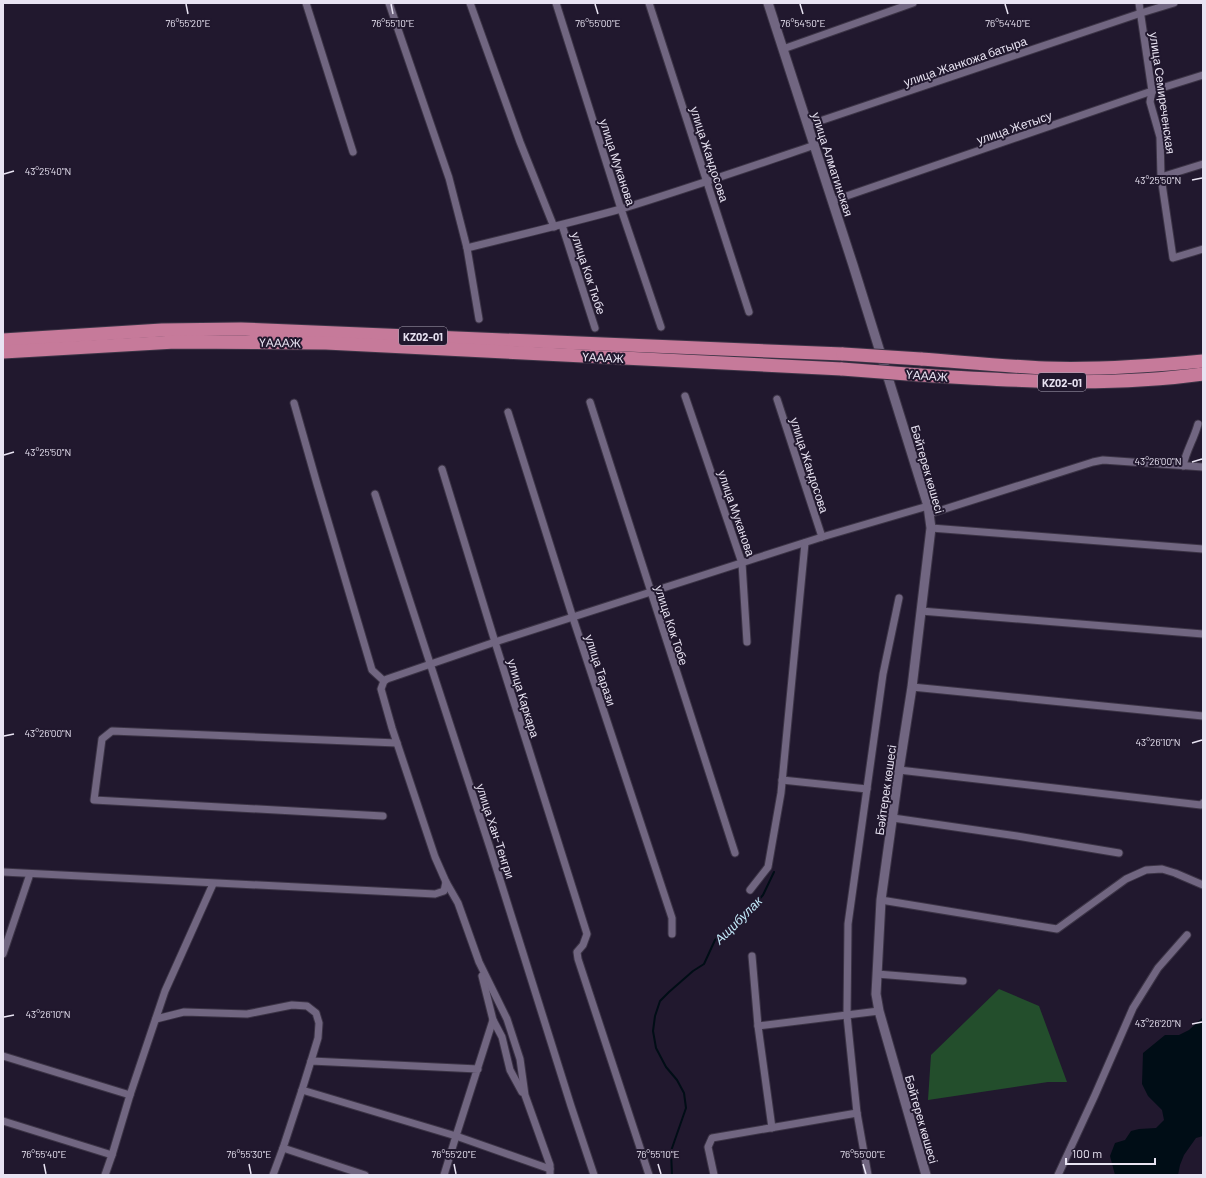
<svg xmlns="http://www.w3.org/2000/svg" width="1206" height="1178" viewBox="0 0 1206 1178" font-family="Barlow,sans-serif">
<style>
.green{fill:#234e2c}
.water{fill:#000d16}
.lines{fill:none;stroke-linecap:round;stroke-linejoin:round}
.stream{stroke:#000d16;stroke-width:2}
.minor-casing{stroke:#3c3446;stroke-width:9}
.tertiary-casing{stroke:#3c3446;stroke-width:11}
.motorway-casing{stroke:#3c3446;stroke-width:15}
.minor{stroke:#716681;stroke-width:7}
.tertiary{stroke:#716681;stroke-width:9}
.motorway{stroke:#c67a9a;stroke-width:13}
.motorway-bridge-casing{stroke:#3c3446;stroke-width:15;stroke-linecap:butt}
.motorway-bridge{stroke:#c67a9a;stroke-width:13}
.ticks{fill:none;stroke:#e8e3f2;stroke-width:1.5}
.labels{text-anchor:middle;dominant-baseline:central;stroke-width:4;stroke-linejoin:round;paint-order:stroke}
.shield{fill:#21182e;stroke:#aca6b7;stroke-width:1}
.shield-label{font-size:11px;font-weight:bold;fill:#e8e3f2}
.street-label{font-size:12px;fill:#e8e3f2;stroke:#21182e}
.water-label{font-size:13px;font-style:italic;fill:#c2e7f8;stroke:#21182e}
.ticks-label{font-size:10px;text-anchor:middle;fill:#e8e3f2;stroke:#21182e;stroke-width:4;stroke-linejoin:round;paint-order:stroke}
</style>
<rect width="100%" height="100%" fill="#21182e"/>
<!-- green -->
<polygon class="green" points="999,989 1039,1006 1067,1082 1048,1082 928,1100 931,1055"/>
<!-- water -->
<polygon class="water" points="1203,1017 1203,1136 1196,1138 1184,1155 1180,1165 1178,1175 1115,1175 1110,1156 1115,1143 1125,1140 1131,1131 1139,1129 1156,1128 1164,1120 1162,1110 1148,1096 1142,1084 1143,1053 1165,1035 1179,1035 1189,1030"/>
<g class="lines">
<!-- stream -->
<polyline class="stream" points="672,1175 671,1151 686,1108 684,1093 677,1080 666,1067 656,1048 653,1031 655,1016 660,1001 669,992 693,971 704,964 715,940 724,931 737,924 763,895 774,872"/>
<!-- minor casing -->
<g class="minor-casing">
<g id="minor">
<polyline points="306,3 353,152"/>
<polyline points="389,3 449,178 467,248 479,319"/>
<polyline points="470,3 520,142 554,227"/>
<polyline points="556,3 621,209 661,327"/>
<polyline points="649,3 749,312"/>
<polyline points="1139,3 1152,91 1150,102 1160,137 1161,177 1173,258 1203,249"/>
<polyline points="783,49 913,3"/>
<polyline points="808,125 1141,13 1174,3"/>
<polyline points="1161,177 1203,164"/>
<polyline points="832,201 1152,91 1203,75"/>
<polyline points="562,225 595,328"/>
<path d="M467 248C519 235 570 223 621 209 686 189 750 167 815 145"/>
<polyline points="685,396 742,563 747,642"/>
<polyline points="777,399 822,537"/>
<polyline points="590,402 735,853"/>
<polyline points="294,403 317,484 372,670 384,681"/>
<polyline points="508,412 573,618 672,918 672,934"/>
<path d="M1183 466C1186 451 1194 439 1198 424"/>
<polyline points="442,469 495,642 587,934 583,945 577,952 578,959 649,1175"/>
<polyline points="375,494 491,851 571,1106 594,1175"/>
<polyline points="929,514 1093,462 1103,460 1203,467"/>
<polyline points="931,528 1203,549"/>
<polyline points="921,611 1203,634"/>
<polyline points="912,687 1203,716"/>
<polyline points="899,770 1201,805 1203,803"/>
<polyline points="782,780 867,789"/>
<polyline points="383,816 94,800 102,739 112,731 397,743"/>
<polyline points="893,818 1017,836 1119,853"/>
<polyline points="3,872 435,894 444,891 446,882 435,857 392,728 381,689 384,681 387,679 495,642 822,537 928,506"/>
<polyline points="446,882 458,903 479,962 507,1019 520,1059 525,1095 550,1165 550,1175"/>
<polyline points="750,890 768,867 781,793 805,543"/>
<polyline points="881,900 1057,929 1126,879 1146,870 1162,869 1175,873 1203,885"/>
<polyline points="3,954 30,874"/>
<polyline points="752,956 758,1026 772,1128"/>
<polyline points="877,974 963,981"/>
<polyline points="482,976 493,1020 502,1037 510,1070 522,1092"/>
<polyline points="156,1019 184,1012 247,1014 292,1005 307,1006 316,1013 319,1023 318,1038 311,1061"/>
<polyline points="758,1026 879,1011"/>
<polyline points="3,1056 130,1095"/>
<polyline points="478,1069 311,1061 302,1090 456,1136 493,1020"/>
<polyline points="302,1090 283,1148 365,1175"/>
<polyline points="3,1121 112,1155"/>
<polyline points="105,1175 112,1155 130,1095 165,991 213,884"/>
<polyline points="273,1175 283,1148"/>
<polyline points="444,1175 456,1136 550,1169"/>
<polyline points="714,1175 708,1147 712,1138 857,1113"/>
<polyline points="868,1175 857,1113 847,1016 848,924 883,674 899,598"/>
<polyline points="1058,1175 1095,1095 1133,1008 1158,968 1187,935"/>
</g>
</g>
<!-- tertiary casing -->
<g class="tertiary-casing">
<polyline id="tertiary" points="768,3 853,265 928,506 931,528 912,687 899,770 881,900 876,994 879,1011 926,1175"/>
</g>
<!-- motorway casing -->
<g class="motorway-casing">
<g id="motorway">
<polyline points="3,340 162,330 241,329 843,354"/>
<polyline points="3,352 175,342 326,343 842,369"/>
<path d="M921 359C962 362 1004 366 1045 368 1098 370 1151 366 1203 361"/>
<path d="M920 375C1014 381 1109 387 1203 374"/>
</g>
</g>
<!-- minor -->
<use href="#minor" class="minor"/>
<!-- tertiary -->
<use href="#tertiary" class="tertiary"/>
<!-- motorway -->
<use href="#motorway" class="motorway"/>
<!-- motorway-bridge casing -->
<g class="motorway-bridge-casing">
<g id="motorway-bridge">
<polyline points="843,354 921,359"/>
<polyline points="842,369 920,375"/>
</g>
</g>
<!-- motorway-bridge -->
<use href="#motorway-bridge" class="motorway-bridge"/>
</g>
<!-- ticks -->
<path class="ticks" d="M186 4 188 14M391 4 393 14M595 4 598 14M800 4 803 14M1005 4 1008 14M4 174 14 171M1192 180 1202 178M4 455 14 452M1192 462 1202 459M4 736 14 734M1192 743 1202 740M4 1017 14 1015M1192 1024 1202 1022M44 1164 46 1174M249 1164 251 1174M454 1164 456 1174M658 1164 661 1174M863 1164 866 1174"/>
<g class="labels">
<!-- shield labels -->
<g class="shield">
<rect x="399" y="327" width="48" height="18" rx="3"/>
<rect x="1038" y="373" width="48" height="18" rx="3"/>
</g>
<g class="shield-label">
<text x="423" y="336">KZ02-01</text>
<text x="1062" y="382">KZ02-01</text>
</g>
<!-- street labels -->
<g class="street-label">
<text transform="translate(965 61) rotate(-19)">улица Жанкожа батыра</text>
<text transform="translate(1163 93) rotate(82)">улица Семиреченская</text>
<text transform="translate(1014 127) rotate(-19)">улица Жетысу</text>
<text transform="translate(710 154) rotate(72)">улица Жандосова</text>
<text transform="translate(618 162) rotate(72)">улица Муканова</text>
<text transform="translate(833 164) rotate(72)">улица Алматинская</text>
<text transform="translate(589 273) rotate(72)">улица Кок Тюбе</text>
<text transform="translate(280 342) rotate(1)">ҮАААЖ</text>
<text transform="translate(603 357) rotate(3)">ҮАААЖ</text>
<text transform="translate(927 375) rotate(4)">ҮАААЖ</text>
<text transform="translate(810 465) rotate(72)">улица Жандосова</text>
<text transform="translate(928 469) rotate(74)">Бәйтерек көшесі</text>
<text transform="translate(737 513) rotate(71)">улица Муканова</text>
<text transform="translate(672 625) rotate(72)">улица Кок Тобе</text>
<text transform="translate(601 670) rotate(72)">улица Тарази</text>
<text transform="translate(524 698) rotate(73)">улица Каркара</text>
<text transform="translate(885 790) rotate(-82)">Бәйтерек көшесі</text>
<text transform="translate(496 831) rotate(72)">улица Хан-Тенгри</text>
<text transform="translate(922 1119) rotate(74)">Бәйтерек көшесі</text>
</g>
<!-- water labels -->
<g class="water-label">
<text transform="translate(738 920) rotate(-45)">Ащибулак</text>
</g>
</g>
<g class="ticks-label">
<text x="188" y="27">76°55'20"E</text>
<text x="393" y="27">76°55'10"E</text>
<text x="598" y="27">76°55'00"E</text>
<text x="803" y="27">76°54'50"E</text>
<text x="1008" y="27">76°54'40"E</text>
<text x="48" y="175">43°25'40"N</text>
<text x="1158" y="184">43°25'50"N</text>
<text x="48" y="456">43°25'50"N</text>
<text x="1158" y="465">43°26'00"N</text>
<text x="48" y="737">43°26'00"N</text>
<text x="1158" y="746">43°26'10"N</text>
<text x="48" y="1018">43°26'10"N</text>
<text x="1158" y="1027">43°26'20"N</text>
<text x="44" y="1158">76°55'40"E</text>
<text x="249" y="1158">76°55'30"E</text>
<text x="454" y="1158">76°55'20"E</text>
<text x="658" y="1158">76°55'10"E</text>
<text x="863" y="1158">76°55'00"E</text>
</g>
<!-- border -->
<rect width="1206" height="1178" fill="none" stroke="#e8e3f2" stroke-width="8"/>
<!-- scale -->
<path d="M1066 1158v6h89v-6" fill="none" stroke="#e8e3f2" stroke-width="2"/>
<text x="1072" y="1158" font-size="12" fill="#e8e3f2" stroke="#21182e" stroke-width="3" paint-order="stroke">100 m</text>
</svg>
